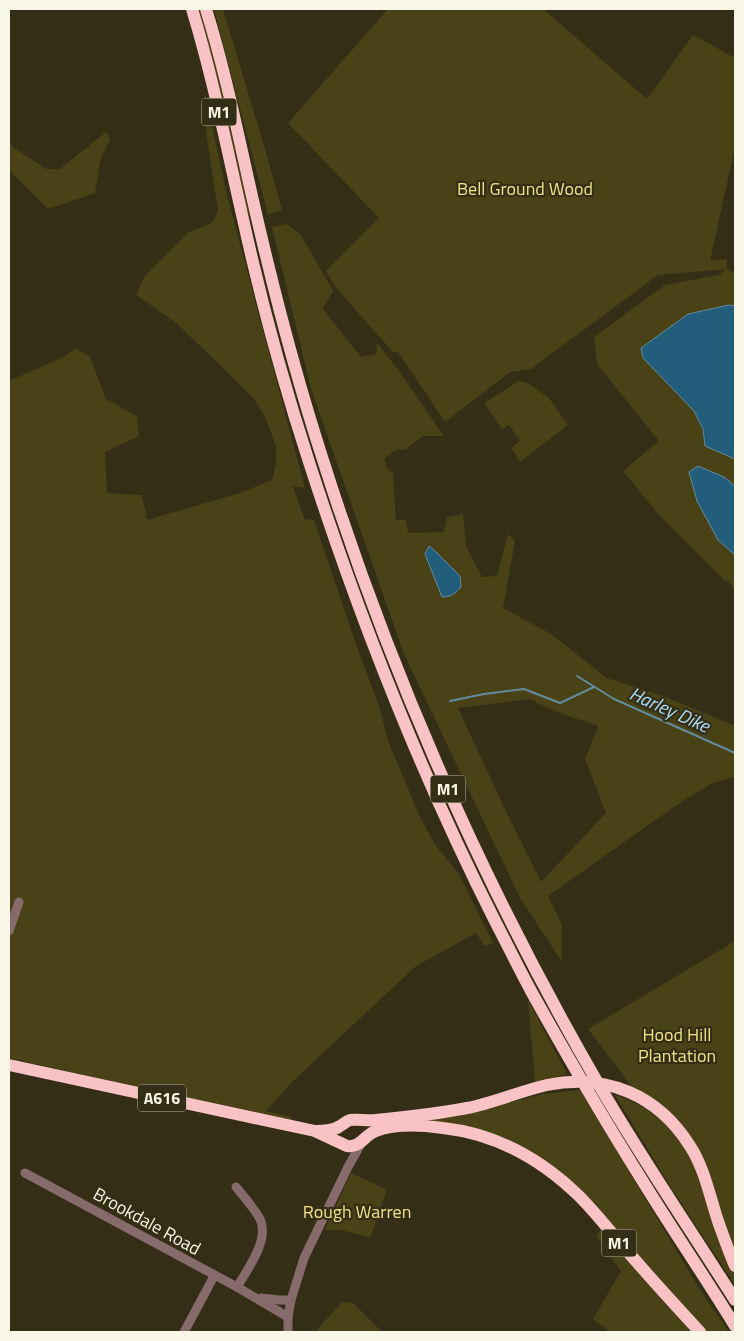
<svg xmlns="http://www.w3.org/2000/svg" width="744" height="1341" viewBox="0 0 744 1341" font-family="'Titillium Web',sans-serif">
<style>
.green{fill:#494217;fill-rule:evenodd}
.water{fill:#225d7c;stroke:#628b9c}
.lines{fill:none;stroke-linecap:round;stroke-linejoin:round}
.stream{stroke:#628b9c;stroke-width:2}
.minor{stroke:#876b6c;stroke-width:9}
.highway{stroke:#f9c3c5;stroke-width:12}
.labels{text-anchor:middle;dominant-baseline:central;stroke-width:4.5;stroke-linejoin:round;paint-order:stroke}
.shield{fill:#332e15;stroke:#bdbaa7;stroke-width:1}
.shield-label{font-size:16px;font-weight:bold;fill:#f8f6e6}
.park-label{font-size:18px;fill:#f2e18b;stroke:#332e15}
.street-label{font-size:18px;fill:#f8f6e6;stroke:#332e15}
.water-label{font-size:19px;font-style:italic;fill:#aadbf8;stroke:#332e15}
</style>
<rect width="100%" height="100%" fill="#332e15"/>
<!-- green -->
<g class="green">
<polygon points="198,9 200,9 214,57 251,219 251,220 246,208"/>
<polygon points="214,9 223,9 265,149 282,210 268,215"/>
<polygon points="388,9 543,9 647,99 693,35 735,58 735,147 710,261 727,259 727,268 735,274 735,589 729,582 724,580 659,515 623,471 659,441 597,364 594,337 665,285 719,275 726,269 658,275 531,369 510,372 445,422 398,352 393,352 337,289 326,271 379,218 288,123"/>
<polygon points="205,93 227,195 305,488 293,486 305,521 308,519 314,520 356,644 379,706 389,743 420,817 436,846 459,874 493,943 485,946 476,933 416,966 291,1083 266,1111 292,1117 291,1121 9,1058 9,938 12,926 9,924 9,381 65,356 75,348 90,357 106,399 137,416 139,436 105,452 107,493 142,495 147,520 240,493 272,480 276,464 276,446 265,417 255,400 221,366 175,322 136,295 144,277 189,232 212,223 218,211 204,118"/>
<polygon points="106,132 110,139 100,161 95,193 48,209 9,170 9,142 13,147 46,169 60,169"/>
<path d="M287 224 301 235 333 291 323 309 361 357 376 354 377 343 399 371 444 436H423L406 449 395 450 384 459 387 468 393 473 396 520H406L408 533 444 532 447 517 463 514 466 546 482 577 497 576 508 534 515 541 503 608 551 634 607 678 666 697 735 726V776L711 784 681 802 548 896 562 925V962L520 898 404 654 311 389 272 227ZM447 564 460 576 442 597 439 587ZM530 699 554 711 598 726 585 759 606 813 541 882 504 807 458 708Z"/>
<polygon points="519,381 528,383 549,398 568,425 520,462 511,448 520,441 509,425 502,429 484,403"/>
<polygon points="735,941 735,1251 702,1162 632,1087 588,1029"/>
<polygon points="528,1000 567,1074 535,1082"/>
<polygon points="580,1090 699,1288 729,1332 702,1332 579,1191 485,1133 369,1130 366,1124 459,1116 542,1094"/>
<polygon points="615,1095 629,1100 647,1109 661,1120 674,1132 694,1162 735,1271 735,1285 670,1186"/>
<polygon points="351,1173 387,1190 370,1238 342,1230 325,1230"/>
<polygon points="602,1228 693,1332 610,1332 593,1319 621,1271 596,1236"/>
<polygon points="342,1302 353,1303 381,1331 381,1332 315,1332"/>
</g>
<!-- water -->
<g class="water">
<polygon points="729,305 735,306 735,459 705,446 703,429 694,411 643,358 641,348 688,314"/>
<polygon points="698,466 724,477 735,486 735,555 718,540 697,501 689,472"/>
<path d="M429 546 435 551 460 576 461 587C455 594 451 597 442 597L425 554Z"/>
</g>
<g class="lines">
<!-- stream -->
<g class="stream">
<polyline points="577,676 614,699 735,753"/>
<polyline points="450,701 484,694 524,689 560,703 594,687"/>
</g>
<!-- minor -->
<g class="minor">
<polyline points="9,931 19,902"/>
<polyline points="25,1173 237,1287 288,1317"/>
<path d="M236 1187C244 1197 254 1208 260 1219 270 1240 247 1270 237 1287"/>
<polyline points="261,1298 279,1300 291,1300"/>
<polyline points="184,1332 214,1276"/>
<polyline points="288,1332 288,1317 291,1300 304,1258 348,1167 362,1142"/>
</g>
<!-- highway -->
<g class="highway">
<path d="M192 9C213 78 227 149 243 219 261 301 283 382 309 462 360 620 421 775 496 923 509 948 522 975 536 1000 570 1061 605 1121 642 1180 672 1229 705 1277 735 1326"/>
<path d="M206 9C229 83 243 160 261 235 279 311 299 386 323 460 392 678 485 888 599 1085 642 1159 690 1229 735 1300"/>
<path d="M9 1065 315 1131 347 1146C361 1148 364 1135 376 1131 396 1123 422 1125 443 1128 497 1134 541 1159 579 1196 597 1214 612 1234 629 1253 652 1280 676 1306 700 1332"/>
<path d="M315 1131C323 1131 333 1131 340 1126 344 1124 346 1121 350 1120 359 1119 368 1121 376 1120 407 1117 437 1114 467 1108 494 1103 520 1091 547 1085 606 1073 658 1095 690 1146 705 1169 710 1198 719 1224 724 1238 729 1252 735 1266"/>
</g>
</g>
<g class="labels">
<!-- shield labels -->
<g class="shield">
<rect x="201.5" y="98.5" width="35" height="27" rx="4"/>
<rect x="430.5" y="775.5" width="35" height="27" rx="4"/>
<rect x="138" y="1084.5" width="48" height="27" rx="4"/>
<rect x="601.5" y="1229.5" width="35" height="27" rx="4"/>
</g>
<g class="shield-label">
<text x="219" y="112">M1</text>
<text x="448" y="789">M1</text>
<text x="162" y="1098">A616</text>
<text x="619" y="1243">M1</text>
</g>
<!-- park labels -->
<g class="park-label">
<text x="525" y="188">Bell Ground Wood</text>
<text x="677" y="1034">Hood Hill<tspan x="677" dy="21">Plantation</tspan></text>
<text x="357" y="1211">Rough Warren</text>
</g>
<!-- street labels -->
<g class="street-label">
<text transform="translate(147 1221) rotate(29)">Brookdale Road</text>
</g>
<!-- water labels -->
<g class="water-label">
<text transform="translate(670 709) rotate(24)">Harley Dike</text>
</g>
</g>
<!-- border -->
<rect width="744" height="1341" fill="none" stroke="#f8f6e6" stroke-width="20"/>
</svg>
